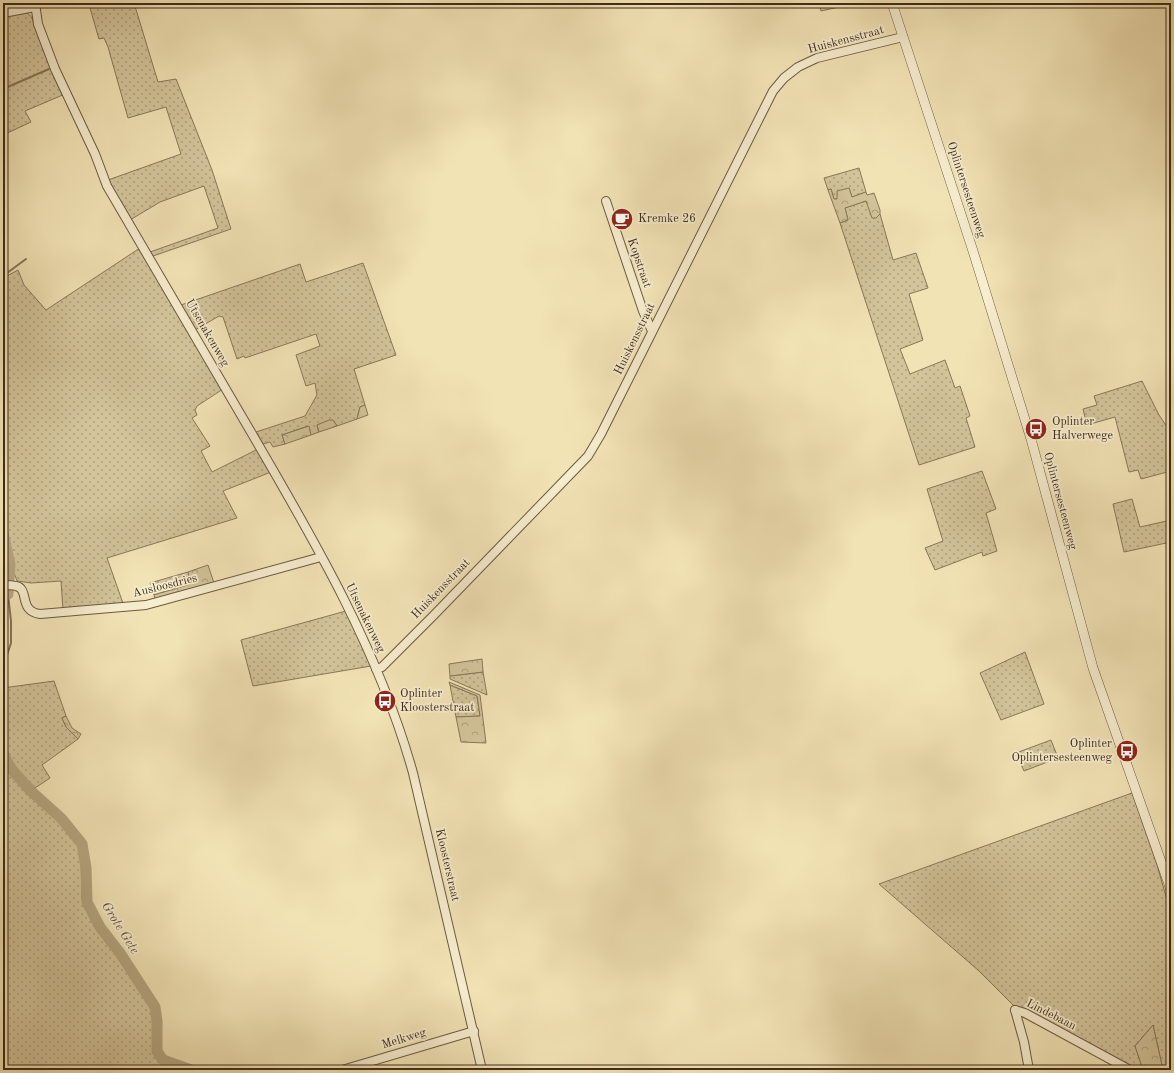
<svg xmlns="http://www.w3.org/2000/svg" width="1174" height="1073" viewBox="0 0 1174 1073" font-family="'Old Standard TT',serif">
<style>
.grass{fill:url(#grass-dots);stroke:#887858}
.forest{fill:url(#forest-crowns);stroke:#887858}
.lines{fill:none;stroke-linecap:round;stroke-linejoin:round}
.stream{stroke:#857555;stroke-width:2}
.river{stroke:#b5a57f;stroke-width:11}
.minor-casing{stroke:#6b5a3e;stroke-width:10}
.tertiary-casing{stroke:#6b5a3e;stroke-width:10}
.minor{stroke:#f7edcf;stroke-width:8}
.tertiary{stroke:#f7edcf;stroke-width:9}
.labels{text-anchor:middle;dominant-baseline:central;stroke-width:3.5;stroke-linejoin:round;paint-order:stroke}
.street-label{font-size:12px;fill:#3e2c17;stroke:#f7edcf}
.poi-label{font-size:12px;fill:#3e2c17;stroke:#f7edcf;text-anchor:start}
.water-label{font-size:13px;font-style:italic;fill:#625036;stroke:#f7edcf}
</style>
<defs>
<pattern id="grass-dots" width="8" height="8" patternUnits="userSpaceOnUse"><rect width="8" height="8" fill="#d3c49a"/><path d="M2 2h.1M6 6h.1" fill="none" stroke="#ad9f7d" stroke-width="1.8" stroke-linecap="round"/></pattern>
<pattern id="forest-crowns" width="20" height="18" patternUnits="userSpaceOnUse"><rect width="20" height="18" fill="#d3c49a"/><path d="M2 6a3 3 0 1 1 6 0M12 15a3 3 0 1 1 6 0" fill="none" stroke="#ad9f7d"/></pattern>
</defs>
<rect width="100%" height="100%" fill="#f2e3b5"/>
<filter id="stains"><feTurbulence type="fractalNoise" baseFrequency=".005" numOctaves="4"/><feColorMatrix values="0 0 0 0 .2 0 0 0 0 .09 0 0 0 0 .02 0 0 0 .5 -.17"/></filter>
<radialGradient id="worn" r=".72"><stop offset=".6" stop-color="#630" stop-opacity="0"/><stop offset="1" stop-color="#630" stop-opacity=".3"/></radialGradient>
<!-- grass -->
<g class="grass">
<polygon points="90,3 134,3 158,82 176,79 212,170 231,229 153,256 150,252 218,228 204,186 160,202 130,220 108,180 181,154 166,107 128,118 108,47 104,38 99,39 90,8 92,7"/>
<polygon points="819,3 848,3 848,5 821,11"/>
<path d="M25 12C33 15 33 22 35 28L65 94 25 111 31 122 3 135V17Z"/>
<polygon points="859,168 866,192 852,197 849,188 838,196 837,199 834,199 831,189 828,190 824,178"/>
<polygon points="866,201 876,218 880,214 893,260 916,253 928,288 909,294 923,340 900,349 910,374 945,360 955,388 960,386 970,416 966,418 975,447 919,465 840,223 848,220 845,208"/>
<polygon points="140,248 223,389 197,406 195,410 197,415 192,418 210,446 201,451 212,472 258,449 271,472 223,491 237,518 107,558 124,606 63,610 61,581 31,583 17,581 14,573 6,523 3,512 3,278 18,270 24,285 46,310"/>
<polygon points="363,263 396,355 354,369 365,405 360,407 357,419 337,426 333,420 317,425 319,432 311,435 308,426 282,435 285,444 273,447 270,442 263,444 256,432 305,416 317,395 315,383 306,386 296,355 320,346 316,334 245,358 244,356 237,359 223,317 219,316 195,330 181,305 300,264 306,282"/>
<polygon points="1142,381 1159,415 1171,433 1171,471 1141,479 1138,470 1129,472 1115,417 1087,425 1083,409 1097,405 1094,396"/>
<polygon points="982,471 996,509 986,513 997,551 983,556 982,552 935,570 925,548 943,541 927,489"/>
<polygon points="1132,499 1140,527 1171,520 1171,542 1124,552 1113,504"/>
<polygon points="188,572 191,584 154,595 150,583"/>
<polygon points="346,611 371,666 253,686 241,640"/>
<polygon points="1025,652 1044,704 1001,720 980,673"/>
<polygon points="483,672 487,695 450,679 450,676"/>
<path d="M54 681 66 716 62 718 66 727 78 739 42 765 50 778 35 788C26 780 15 771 10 760 0 738 3 711 3 688Z"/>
<polygon points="450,685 477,696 480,716 456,717"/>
<polygon points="1051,740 1058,758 1024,771 1016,753"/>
<path d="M3 763 7 770 27 794 33 798 58 820 78 846 81 854 82 897 84 907 149 1004C151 1009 154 1013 154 1019 155 1034 149 1044 157 1060L182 1070H3Z"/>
<polygon points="1132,793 1157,865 1171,914 1171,1070 1163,1070 1153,1025 1135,1046 1143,1070 1135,1070 1013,1005 979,971 879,884"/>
</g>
<!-- forest -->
<g class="forest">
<polygon points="849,188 852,197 866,192 867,195 874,193 880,210 880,214 876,218 872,218 866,201 845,208 848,220 840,223 828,190 831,189 834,199 837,199 837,191"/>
<polygon points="365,405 368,415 357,419 360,407"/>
<polygon points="329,420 333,420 337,426 319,432 317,425"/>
<polygon points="309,426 311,435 285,444 282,435"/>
<polygon points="208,565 214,583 155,599 154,595 191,584 188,572"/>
<polygon points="482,659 483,672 450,676 449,664"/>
<polygon points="449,682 480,695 486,743 461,742 456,717 480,716 477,696 450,685"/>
<polygon points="66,716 72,728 81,734 78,739 66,727 62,718"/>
<polygon points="1153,1025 1163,1070 1143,1070 1135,1046"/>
</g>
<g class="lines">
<!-- stream -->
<g class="stream">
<polyline points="3,89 49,69"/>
<polyline points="3,276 26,259"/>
<polyline points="3,667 11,643 11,621 8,594"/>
</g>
<!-- river -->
<g class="river">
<polyline points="3,533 10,564 8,594 3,595"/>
<polyline points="3,754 12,770 32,792 61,818 82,844 86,868 87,902 100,927 120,953 155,1007 157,1021 157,1051 163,1060 191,1070"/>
</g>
<!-- minor casing -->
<g class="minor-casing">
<g id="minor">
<path d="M35 3 38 24 55 69 95 154 107 186C156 270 206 355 255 439 317 545 380 654 413 773L482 1070"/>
<polyline points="3,13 35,7"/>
<polyline points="606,201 643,311 652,331"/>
<path d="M3 585C7 585 12 585 16 586 30 589 18 611 40 614L146 605 321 557"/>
<polyline points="376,669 382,667 434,615 588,456 601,434 773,91 784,78 798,67 817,58 903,37"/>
<polyline points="1015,1010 1025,1013 1130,1070"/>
<polyline points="1015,1010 1024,1042 1029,1070"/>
<polyline points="342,1070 474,1031"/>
</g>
</g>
<!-- tertiary casing -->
<g class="tertiary-casing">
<polyline id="tertiary" points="892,3 973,251 1031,439 1093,668 1171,890"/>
</g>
<!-- minor -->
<use href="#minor" class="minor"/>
<!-- tertiary -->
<use href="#tertiary" class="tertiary"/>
</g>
<!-- icons -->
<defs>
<g id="cafe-disc" transform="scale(1.15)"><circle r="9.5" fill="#8f2418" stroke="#f7edcf"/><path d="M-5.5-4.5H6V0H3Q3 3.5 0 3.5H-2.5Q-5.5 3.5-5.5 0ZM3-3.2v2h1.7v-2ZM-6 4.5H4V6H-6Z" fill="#fff"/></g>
<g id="bus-disc" transform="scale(1.15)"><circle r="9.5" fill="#8f2418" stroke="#f7edcf"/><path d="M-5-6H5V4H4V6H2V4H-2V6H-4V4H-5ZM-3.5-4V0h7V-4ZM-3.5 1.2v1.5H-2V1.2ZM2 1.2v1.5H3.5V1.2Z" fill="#fff"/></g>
</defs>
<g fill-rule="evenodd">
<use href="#cafe-disc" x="622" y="219"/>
<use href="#bus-disc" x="1036" y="429"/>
<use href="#bus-disc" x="385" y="701"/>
<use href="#bus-disc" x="1127" y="751"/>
</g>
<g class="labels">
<!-- street labels -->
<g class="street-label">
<text transform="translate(846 40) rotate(-15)">Huiskensstraat</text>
<text transform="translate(966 190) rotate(72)">Oplintersesteenweg</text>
<text transform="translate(639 263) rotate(71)">Kopstraat</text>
<text transform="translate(207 333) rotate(60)">Utsenakenweg</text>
<text transform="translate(635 339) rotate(-64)">Huiskensstraat</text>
<text transform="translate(1060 501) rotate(75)">Oplintersesteenweg</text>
<text transform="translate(165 586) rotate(-14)">Ausloosdries</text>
<text transform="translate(441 589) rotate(-46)">Huiskensstraat</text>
<text transform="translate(365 618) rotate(64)">Utsenakenweg</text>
<text transform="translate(447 865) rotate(77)">Kloosterstraat</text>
<text transform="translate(1051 1015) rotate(27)">Lindebaan</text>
<text transform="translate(404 1039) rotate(-17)">Melkweg</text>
</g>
<!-- poi labels -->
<g class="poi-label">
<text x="638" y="219">Kremke 26</text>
<text x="1052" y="422">Oplinter<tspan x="1052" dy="14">Halverwege</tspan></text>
<text x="400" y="694">Oplinter<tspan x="400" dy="14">Kloosterstraat</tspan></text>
<text x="1112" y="744" text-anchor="end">Oplinter<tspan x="1112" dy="14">Oplintersesteenweg</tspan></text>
</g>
<!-- water labels -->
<g class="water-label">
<text transform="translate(120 928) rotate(58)">Grote Gete</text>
</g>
</g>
<!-- margin -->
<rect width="1174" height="1073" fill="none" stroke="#f2e3b5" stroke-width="16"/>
<rect x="4" y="4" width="1166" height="1065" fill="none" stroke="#3e2c17" stroke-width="2"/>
<rect x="8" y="8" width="1158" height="1057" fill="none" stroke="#3e2c17"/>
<rect width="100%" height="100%" filter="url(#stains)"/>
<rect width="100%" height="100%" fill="url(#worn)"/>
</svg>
